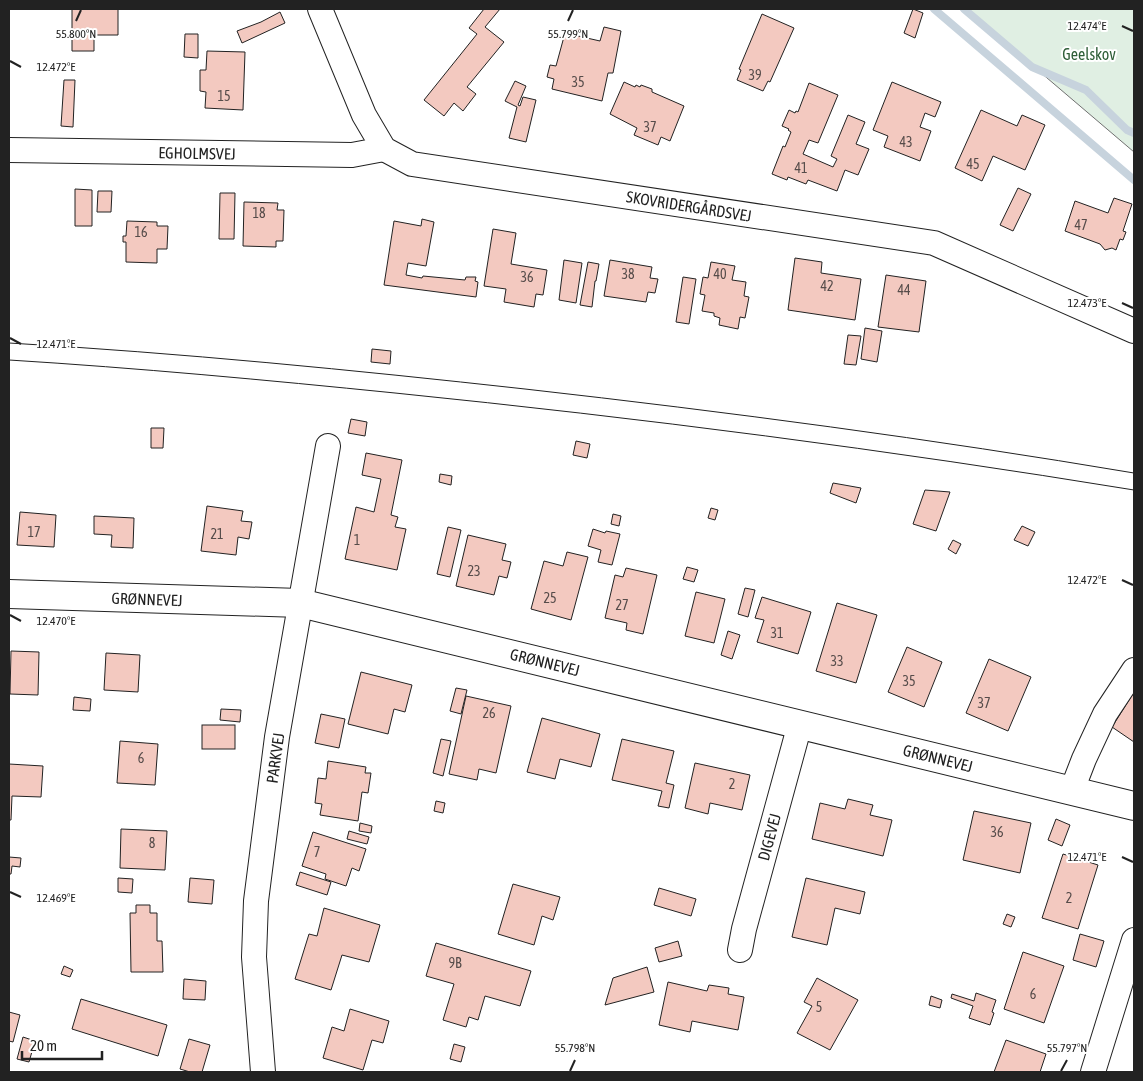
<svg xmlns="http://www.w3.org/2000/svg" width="1143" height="1081" viewBox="0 0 1143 1081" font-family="'Asap Condensed',sans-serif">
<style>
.green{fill:#e0efe3;stroke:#6f6f6f}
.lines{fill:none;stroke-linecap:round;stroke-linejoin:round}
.stream{stroke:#c7d3dd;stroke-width:8}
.building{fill:#f3c9c0;stroke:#222}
.street-casing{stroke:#222;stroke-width:26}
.secondary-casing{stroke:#222;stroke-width:30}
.street{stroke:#fff;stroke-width:24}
.secondary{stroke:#fff;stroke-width:28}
.tram{stroke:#222;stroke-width:1}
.ticks{fill:none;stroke:#222;stroke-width:2}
.labels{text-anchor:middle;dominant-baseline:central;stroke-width:4;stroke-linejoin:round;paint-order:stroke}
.number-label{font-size:14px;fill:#564c4a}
.park-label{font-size:16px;fill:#2f5e38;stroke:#fff}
.street-label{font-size:16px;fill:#222;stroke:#fff}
.ticks-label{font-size:12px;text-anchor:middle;fill:#222;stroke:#fff;stroke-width:4;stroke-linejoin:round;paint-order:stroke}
</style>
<rect width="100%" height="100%" fill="#fff"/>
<!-- green -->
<polygon class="green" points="966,9 1134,9 1134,152"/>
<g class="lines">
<!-- stream -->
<g class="stream">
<polyline points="934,9 1134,180"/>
<polyline points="964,9 1032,67 1086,90 1127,130 1134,133"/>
</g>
</g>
<!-- building -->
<g class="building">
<polygon points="72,9 118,9 118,35 94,35 94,51 72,51"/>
<polygon points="484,9 500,9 485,27 504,42 467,87 476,94 463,111 454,103 444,116 424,100 477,34 469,28"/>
<polygon points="913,9 923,13 915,38 904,33"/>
<polygon points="280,12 285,23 242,43 237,31 261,22"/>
<polygon points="762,14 794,28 770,82 768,81 763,91 737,80 741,70 739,69"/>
<polygon points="604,27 621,31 613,73 608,73 602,101 552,89 554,79 547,77 550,65 556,66 565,33 600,41"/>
<polygon points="185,34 198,34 198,58 184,57"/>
<polygon points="207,51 245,52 243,110 205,108 206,92 200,91 200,70 206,70"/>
<polygon points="64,80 75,80 73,127 61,126"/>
<polygon points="515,81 526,86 518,105 520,106 523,97 536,100 526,142 509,138 517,107 505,101"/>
<polygon points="624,82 635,87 636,85 640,87 641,85 652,89 652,92 684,106 670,141 661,137 658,145 634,135 637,128 610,114"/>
<polygon points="892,82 941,102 935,117 925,113 920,127 931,131 920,161 884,147 888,136 873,130"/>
<polygon points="809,83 838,95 818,143 809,140 803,154 833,167 837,159 831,156 848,115 865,122 856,144 869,149 858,175 845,170 837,191 808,180 806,184 788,177 787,180 772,174 783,146 785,147 791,132 788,130 789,129 782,126 789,110 795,113 796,111 798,112"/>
<polygon points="981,110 1017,126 1022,115 1045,125 1025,170 993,156 982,181 955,168"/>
<polygon points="1018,188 1031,194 1013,231 1000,225"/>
<polygon points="75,189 92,190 92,226 75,226"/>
<polygon points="98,191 112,191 111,212 97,212"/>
<polygon points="220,193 235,193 234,239 219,239"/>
<polygon points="1114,198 1132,204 1123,231 1126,232 1123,240 1120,239 1116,250 1112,248 1105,250 1100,244 1065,231 1075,201 1108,213"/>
<polygon points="244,202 278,203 277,210 284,210 283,241 276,241 276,247 243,246"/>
<polygon points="422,219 434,222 426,266 408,263 406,275 422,278 423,276 465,280 466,277 476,277 475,281 478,282 476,297 384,285 394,221 421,226"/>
<polygon points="127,221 157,222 157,226 168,226 167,249 157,249 157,263 126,262 126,242 123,242 123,236 126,236"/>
<polygon points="493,229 516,233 511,264 547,270 543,295 536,294 534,307 504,302 506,289 484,286"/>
<polygon points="795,258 822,262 821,273 861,279 855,320 788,310"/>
<polygon points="564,260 582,263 576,303 559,300"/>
<polygon points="610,260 652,267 650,278 658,279 655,293 648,292 646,302 604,296"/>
<polygon points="588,262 599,264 596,281 595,281 592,307 580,305"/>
<polygon points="711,262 735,266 732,280 746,282 744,296 749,297 745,318 740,317 738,329 719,325 720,318 714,316 714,313 702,311 705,295 700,294 703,277 708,278"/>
<polygon points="886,275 926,281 919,332 878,327"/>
<polygon points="683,277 696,279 689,324 676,322"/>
<polygon points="865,328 882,331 877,362 861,359"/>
<polygon points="848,335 861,336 856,365 844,364"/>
<polygon points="372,349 391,351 390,364 371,362"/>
<polygon points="351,419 367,422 365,436 348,433"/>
<polygon points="151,428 164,428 163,448 151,448"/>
<polygon points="576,441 590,444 587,458 573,455"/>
<polygon points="366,453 402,460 391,515 398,517 395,527 406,529 397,570 345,559 356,507 374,512 381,479 362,475"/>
<polygon points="440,474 452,476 451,485 439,482"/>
<polygon points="833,483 861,488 856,503 830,493"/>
<polygon points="925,490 950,492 936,531 913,524"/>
<polygon points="207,506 243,511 241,521 252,522 249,539 238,537 236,555 201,551"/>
<polygon points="711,508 718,510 715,520 708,518"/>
<polygon points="20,512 56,515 54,547 17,545"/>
<polygon points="613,514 621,516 619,526 611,524"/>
<polygon points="94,516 134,518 133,548 111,547 112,535 94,534"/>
<polygon points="1022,526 1035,532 1028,546 1014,540"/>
<polygon points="448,527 461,530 450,577 437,574"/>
<polygon points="593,529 605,533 606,531 620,534 612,565 598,562 601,550 588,546"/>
<polygon points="468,535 506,544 502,560 511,562 507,578 499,576 494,595 456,586"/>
<polygon points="953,540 961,544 956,554 948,549"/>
<polygon points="567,552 588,557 571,620 531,609 544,561 563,566"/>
<polygon points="687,567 698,570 694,582 683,579"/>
<polygon points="626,568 657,575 643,634 626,630 627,623 605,618 615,575 623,577"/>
<polygon points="745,588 755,590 748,617 738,614"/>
<polygon points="696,592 725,599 714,643 685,636"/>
<polygon points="762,597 811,612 798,654 757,642 764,620 755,618"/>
<polygon points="837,603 877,615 856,683 816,671"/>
<polygon points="728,631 740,635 732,659 721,655"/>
<polygon points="907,647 942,662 924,707 888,692"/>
<polygon points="11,651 39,652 38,695 10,694"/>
<polygon points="106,653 140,655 138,692 104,690"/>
<polygon points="989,659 1031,677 1008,731 966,713"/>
<polygon points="361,672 412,685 405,712 394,709 388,734 348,724"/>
<polygon points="456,688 467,690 461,714 450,711"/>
<polygon points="1134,692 1134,742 1112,727"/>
<polygon points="466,696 511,706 496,773 479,769 477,780 449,774"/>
<polygon points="74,697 91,699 90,711 73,710"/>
<polygon points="221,709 241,710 240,722 220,720"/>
<polygon points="321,714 345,719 339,748 315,743"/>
<polygon points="542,718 600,734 591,767 560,759 555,779 527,772"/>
<rect x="202" y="725" width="33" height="24"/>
<polygon points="441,739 451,741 443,776 433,773"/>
<polygon points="622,739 674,751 666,783 674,785 669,808 658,806 662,791 612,780"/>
<polygon points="120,741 158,744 155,785 117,783"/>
<polygon points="328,761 366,767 365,773 371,773 368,793 362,792 358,821 320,815 322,804 315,803 318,778 326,779"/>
<polygon points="695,763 750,775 742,810 710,803 708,814 685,808"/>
<polygon points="9,764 43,766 41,797 12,796 11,820 9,820"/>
<polygon points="848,799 873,805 870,815 892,820 883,856 812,839 820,803 845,809"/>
<polygon points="436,801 445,803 443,813 434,811"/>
<polygon points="974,811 1031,823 1020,873 963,860"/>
<polygon points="1056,819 1070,825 1062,846 1048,840"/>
<polygon points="360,823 372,826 371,833 359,831"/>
<polygon points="121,829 167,831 165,870 120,868"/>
<polygon points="349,831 369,837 367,844 347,839"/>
<polygon points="313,832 366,849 359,871 352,868 346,886 325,879 326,874 302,866"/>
<polygon points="1063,854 1098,865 1078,929 1042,918"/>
<polygon points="9,857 21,858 20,867 12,866 11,874 9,874"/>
<polygon points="300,872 331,882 327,895 296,885"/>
<polygon points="118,878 133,879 132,893 118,892"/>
<polygon points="190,878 214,880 212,904 188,902"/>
<polygon points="806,878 865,892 860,914 835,908 827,945 792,937"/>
<polygon points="513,884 560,897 553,920 542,916 534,945 498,934"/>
<polygon points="659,888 696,899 691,916 654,905"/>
<polygon points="136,905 150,905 150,913 157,913 157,941 162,941 163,972 131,972 130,913 136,913"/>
<polygon points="324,908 380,925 369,962 342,955 331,990 295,979 309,934 317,936"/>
<polygon points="1007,914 1015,917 1011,927 1003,924"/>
<polygon points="1080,934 1104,941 1096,967 1073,960"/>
<polygon points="678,941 682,956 659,962 655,948"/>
<polygon points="436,943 531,971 520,1006 485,996 478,1020 469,1017 466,1027 443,1020 454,984 426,976"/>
<polygon points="1023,952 1064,966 1044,1023 1004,1009"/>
<polygon points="64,966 73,970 70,977 61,974"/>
<polygon points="647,967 654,992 605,1005 613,978"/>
<polygon points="817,978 858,1000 830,1050 797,1033 812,1006 804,1002"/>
<polygon points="184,979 206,981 205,1000 183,999"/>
<polygon points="668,982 707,991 709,985 729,988 728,994 744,997 738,1030 692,1021 690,1032 659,1025"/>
<polygon points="976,993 996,1000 992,1012 994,1013 990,1025 969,1018 973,1006 951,998 952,994 974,1001"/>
<polygon points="931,996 942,1000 940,1008 929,1005"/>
<polygon points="81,999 167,1025 158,1056 72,1029"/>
<polygon points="350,1009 389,1021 383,1043 372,1040 363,1070 323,1058 332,1027 344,1031"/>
<polygon points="9,1012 20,1015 13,1042 9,1041"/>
<polygon points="23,1037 35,1041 29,1062 17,1059"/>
<polygon points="189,1039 210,1045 202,1072 190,1072 180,1069"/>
<polygon points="1006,1040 1046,1054 1040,1072 994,1072"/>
<polygon points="454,1044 465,1047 461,1062 450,1059"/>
</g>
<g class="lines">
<!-- street casing -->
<g class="street-casing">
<g id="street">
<polyline points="320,9 364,115 384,149 412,164 934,243 1134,331"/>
<polyline points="9,150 352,155 384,149"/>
<polyline points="1072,790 1084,759 1105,714 1134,670"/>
<polyline points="740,950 744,929 800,724"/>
<polyline points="263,1072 254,957 256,901 277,737 328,446"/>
<polyline points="1093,1072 1134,940"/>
</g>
</g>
<!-- secondary casing -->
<g class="secondary-casing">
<polyline id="secondary" points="9,594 300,603 1134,806"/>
</g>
<!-- street -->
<use href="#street" class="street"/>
<!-- secondary -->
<use href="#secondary" class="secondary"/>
<!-- tram -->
<g class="tram">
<path d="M9 343C181 353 353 370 525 389 729 412 932 439 1134 473"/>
<path d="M9 360C138 368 266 380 395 393 642 418 889 450 1134 490"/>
</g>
</g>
<!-- ticks -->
<path class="ticks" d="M76 21 81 10M568 21 573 10M1122 26 1133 31M10 61 21 67M1122 303 1133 308M10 338 21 344M1122 580 1133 585M10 615 21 621M1122 857 1133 862M10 892 21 897M570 1071 575 1060M1061 1071 1067 1060"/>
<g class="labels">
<!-- number labels -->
<g class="number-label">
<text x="755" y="75">39</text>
<text x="578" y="82">35</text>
<text x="224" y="96">15</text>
<text x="650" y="127">37</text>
<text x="906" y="142">43</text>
<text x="973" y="164">45</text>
<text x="801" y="168">41</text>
<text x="259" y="213">18</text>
<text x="1081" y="225">47</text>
<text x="141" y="232">16</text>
<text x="628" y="274">38</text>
<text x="720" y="274">40</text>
<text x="527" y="277">36</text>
<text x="827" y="286">42</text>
<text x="904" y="290">44</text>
<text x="34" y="532">17</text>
<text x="217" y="534">21</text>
<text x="357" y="540">1</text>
<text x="474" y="571">23</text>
<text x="550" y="598">25</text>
<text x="622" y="605">27</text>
<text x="777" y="633">31</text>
<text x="837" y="661">33</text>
<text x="909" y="681">35</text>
<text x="984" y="703">37</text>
<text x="489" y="713">26</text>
<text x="141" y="758">6</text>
<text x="732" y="784">2</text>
<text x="997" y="832">36</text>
<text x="152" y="843">8</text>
<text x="317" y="852">7</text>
<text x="1069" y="898">2</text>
<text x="455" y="963">9B</text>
<text x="1033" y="994">6</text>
<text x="819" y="1007">5</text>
</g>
<!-- park labels -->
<g class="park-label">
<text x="1089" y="54">Geelskov</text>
</g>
<!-- street labels -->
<g class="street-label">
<text transform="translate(197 153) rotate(1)">EGHOLMSVEJ</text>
<text transform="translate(689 206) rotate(9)">SKOVRIDERGÅRDSVEJ</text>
<text transform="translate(147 599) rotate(2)">GRØNNEVEJ</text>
<text transform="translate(545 662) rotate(14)">GRØNNEVEJ</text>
<text transform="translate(275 758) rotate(-82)">PARKVEJ</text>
<text transform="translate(938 758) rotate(14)">GRØNNEVEJ</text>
<text transform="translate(769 837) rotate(-75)">DIGEVEJ</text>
</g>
</g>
<g class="ticks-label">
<text x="1087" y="30">12.474°E</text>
<text x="76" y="38">55.800°N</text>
<text x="568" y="38">55.799°N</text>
<text x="56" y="71">12.472°E</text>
<text x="1087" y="307">12.473°E</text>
<text x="56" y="348">12.471°E</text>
<text x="1087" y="584">12.472°E</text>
<text x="56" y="625">12.470°E</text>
<text x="1087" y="861">12.471°E</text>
<text x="56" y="902">12.469°E</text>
<text x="575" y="1052">55.798°N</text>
<text x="1067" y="1052">55.797°N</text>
</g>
<!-- border -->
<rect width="1143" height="1081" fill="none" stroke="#222222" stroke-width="20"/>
<!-- scale -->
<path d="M22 1051v8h80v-8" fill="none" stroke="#222222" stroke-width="2.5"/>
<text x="30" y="1051" font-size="15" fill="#222222" stroke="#ffffff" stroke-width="4" paint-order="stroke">20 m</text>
</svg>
